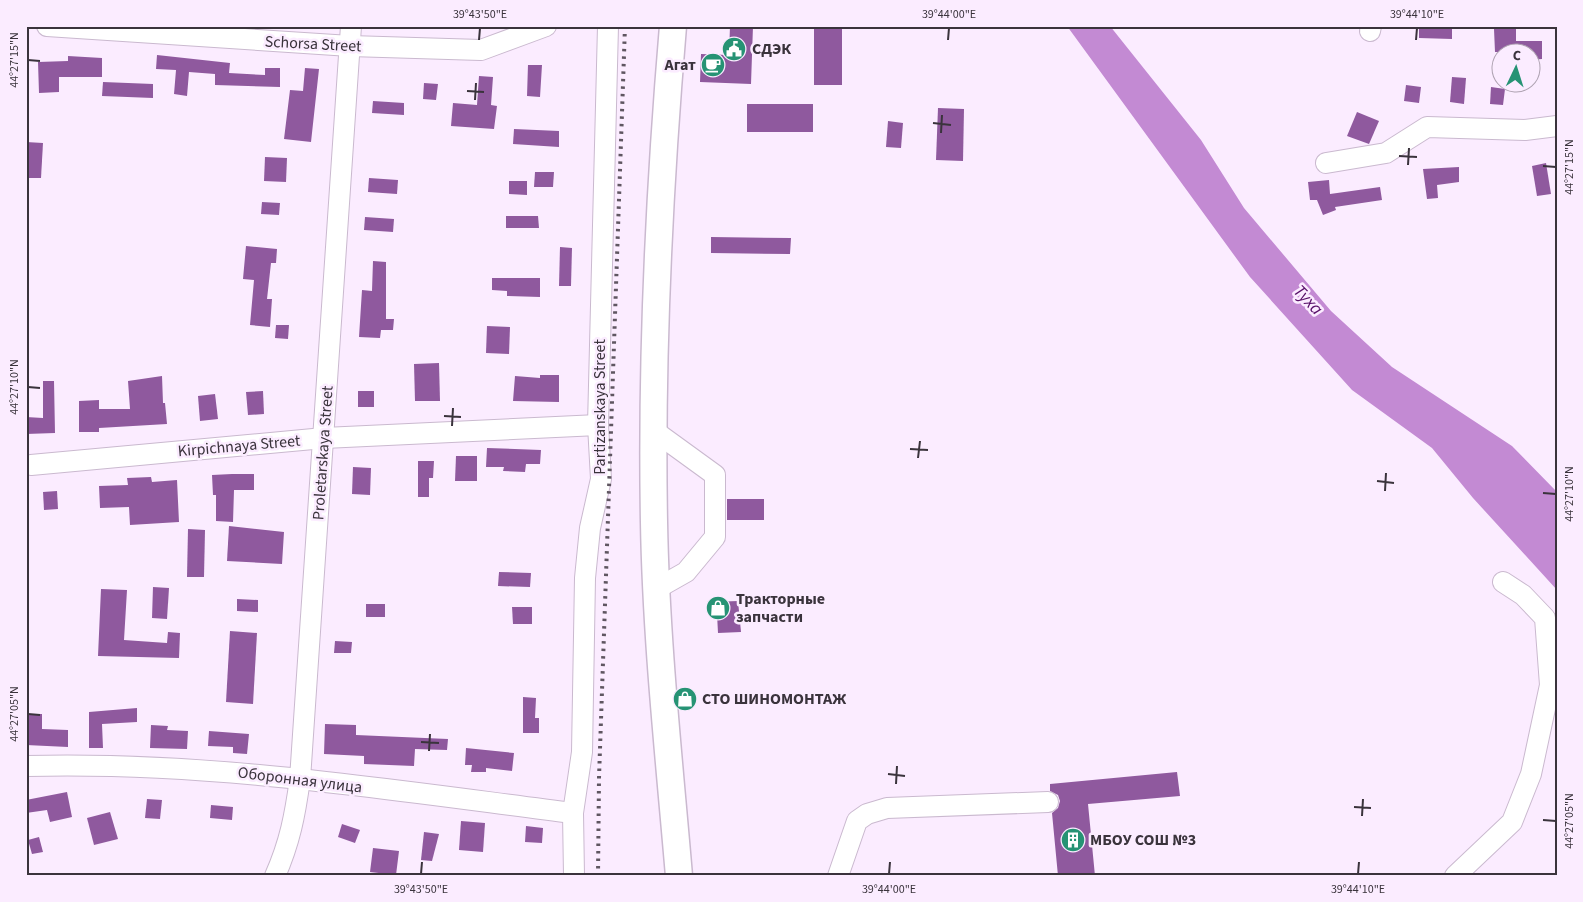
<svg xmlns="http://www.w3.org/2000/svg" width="1583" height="902" viewBox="0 0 1583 902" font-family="'Source Sans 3',sans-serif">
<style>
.water{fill:#c38ad3}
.building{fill:#8f599e}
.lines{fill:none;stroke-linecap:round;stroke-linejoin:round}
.minor-casing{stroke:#cab9cf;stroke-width:22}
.major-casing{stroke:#cab9cf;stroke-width:29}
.minor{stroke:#fff;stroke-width:20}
.major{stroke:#fff;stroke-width:26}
.rail{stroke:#5f5661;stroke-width:4;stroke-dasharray:2.5 5;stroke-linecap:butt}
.ticks{fill:none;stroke:#3a333c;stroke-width:2}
.labels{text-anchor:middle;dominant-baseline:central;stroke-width:5;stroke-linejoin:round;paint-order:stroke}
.street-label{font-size:16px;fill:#3a333c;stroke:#fbecff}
.poi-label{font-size:16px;font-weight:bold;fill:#3a333c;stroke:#fbecff;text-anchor:start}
.water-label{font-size:18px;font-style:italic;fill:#560d67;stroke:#fbecff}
.neatline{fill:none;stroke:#3a333c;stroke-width:2}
.ticks-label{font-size:12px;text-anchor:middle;fill:#3a333c}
</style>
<rect width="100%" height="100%" fill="#fbecff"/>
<!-- water -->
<polygon class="water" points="1067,26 1110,26 1201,140 1244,208 1331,311 1392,367 1512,446 1557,492 1557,590 1473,498 1432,448 1352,390 1250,277"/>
<!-- building -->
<g class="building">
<polygon points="730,26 753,26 751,84 700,82 701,54 729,55"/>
<rect x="814" y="26" width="28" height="59"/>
<polygon points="1419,26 1452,26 1452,39 1419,38"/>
<polygon points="1516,28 1516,41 1542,41 1542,59 1530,60 1530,52 1495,52 1494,29"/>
<polygon points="157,55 230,63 229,73 265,75 265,68 280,68 280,87 215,85 215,74 189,72 187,96 174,94 176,70 156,69"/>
<polygon points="68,56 102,58 102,77 59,77 59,92 39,93 38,62 68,61"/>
<polygon points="528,65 542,65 540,97 527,96"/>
<polygon points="305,68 319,69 311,142 284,139 290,90 303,91"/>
<polygon points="479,76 493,77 491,105 497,106 494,129 451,126 453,103 477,105"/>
<polygon points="1452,77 1466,78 1464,104 1450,102"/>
<polygon points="103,82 153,84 153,98 102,96"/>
<polygon points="424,83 438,84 436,100 423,99"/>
<polygon points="1406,85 1421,87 1419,103 1404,101"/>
<polygon points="1491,87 1505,89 1503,105 1490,104"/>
<polygon points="373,101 404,103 404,115 372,113"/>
<rect x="747" y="104" width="66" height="28"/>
<polygon points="938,108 964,109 963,161 936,160"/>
<polygon points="1357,112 1379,121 1369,144 1347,136"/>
<polygon points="888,121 903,123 901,148 886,147"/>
<polygon points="514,129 559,131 559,147 513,144"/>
<polygon points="26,142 43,143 41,178 26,178"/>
<polygon points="265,157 287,158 286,182 264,181"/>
<polygon points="1546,163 1551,194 1537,196 1532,166"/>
<polygon points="1459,167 1459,182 1437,185 1438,198 1427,199 1423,169"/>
<polygon points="535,172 554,172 553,187 534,187"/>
<polygon points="369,178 398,180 397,194 368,192"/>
<polygon points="1329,180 1330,194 1380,187 1382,200 1335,207 1336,210 1323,215 1317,200 1310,200 1308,182"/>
<polygon points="509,181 527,181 527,195 509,194"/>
<polygon points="262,202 280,203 279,215 261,214"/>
<polygon points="506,216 538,216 539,228 506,228"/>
<polygon points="365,217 394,219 393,232 364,230"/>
<polygon points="711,237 791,238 790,254 711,253"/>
<polygon points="246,246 277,249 276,263 271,263 267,299 272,299 270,327 250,325 254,280 243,279"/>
<polygon points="560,247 572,248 571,286 559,286"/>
<polygon points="373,261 386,262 386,319 394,319 393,330 381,330 380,338 359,337 362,290 372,291"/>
<polygon points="492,278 540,278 540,297 507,296 507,291 492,290"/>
<polygon points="276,325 289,325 288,339 275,338"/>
<polygon points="487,326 510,327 509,354 486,353"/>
<polygon points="439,363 440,401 415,401 414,364"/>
<polygon points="540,375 559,375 559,402 513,401 515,376 540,378"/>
<polygon points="162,376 163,403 165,403 167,424 99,428 99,432 79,432 79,401 99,400 99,409 130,409 128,381"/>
<polygon points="43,381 54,381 55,433 26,434 26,417 43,418"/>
<polygon points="263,391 264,414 248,415 246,392"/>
<rect x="358" y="391" width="16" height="16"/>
<polygon points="215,394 218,419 200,421 198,396"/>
<polygon points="487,448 541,450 540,464 526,464 525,472 503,471 504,467 486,467"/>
<polygon points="456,456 477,456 477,481 455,481"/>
<polygon points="418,461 434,461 433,478 429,478 429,497 418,497"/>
<polygon points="353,467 371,468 370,495 352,494"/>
<polygon points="232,474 254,474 254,490 234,490 233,522 216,521 216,495 213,495 212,475"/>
<polygon points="151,477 152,482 177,480 179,522 130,525 129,507 100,508 99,486 128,485 127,478"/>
<polygon points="57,491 58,509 44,510 43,492"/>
<rect x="727" y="499" width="37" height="21"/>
<polygon points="229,526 284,532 282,564 227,561"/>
<polygon points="188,529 205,530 204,577 187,577"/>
<polygon points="499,572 531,573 530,587 498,586"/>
<polygon points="153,587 169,588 167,619 152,618"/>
<polygon points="101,589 127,590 124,640 167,643 168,632 180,633 179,658 98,656"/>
<polygon points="237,599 258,600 258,612 237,611"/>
<polygon points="738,601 741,632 718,633 717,614 712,614 712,602"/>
<rect x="366" y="604" width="19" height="13"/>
<polygon points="512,607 532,607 532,624 513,624"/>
<polygon points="230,631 257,633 253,704 226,702"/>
<polygon points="335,641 352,642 351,653 334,653"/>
<polygon points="523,697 536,698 535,718 539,718 539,733 523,733"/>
<polygon points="137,708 137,722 102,724 103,748 89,748 89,712"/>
<polygon points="26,714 42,714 42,729 68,730 68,747 26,745"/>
<polygon points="325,724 356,725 356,735 448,739 447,750 415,749 414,766 364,764 364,756 324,754"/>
<polygon points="151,725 168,726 167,730 188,731 187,749 150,748"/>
<polygon points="209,731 249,734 247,754 233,753 233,747 208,746"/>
<polygon points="466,748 514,753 512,771 486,768 486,772 471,772 472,765 465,765"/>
<polygon points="1177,772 1180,796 1088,804 1095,876 1058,876 1052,813 1058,808 1060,801 1058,795 1050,791 1050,784"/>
<polygon points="67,792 72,817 50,822 47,810 26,813 26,800"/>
<polygon points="147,799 162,800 160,819 145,818"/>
<polygon points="211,805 233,807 232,820 210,818"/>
<polygon points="110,812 118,839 94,845 87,818"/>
<polygon points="461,821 485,823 483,852 459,850"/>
<polygon points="342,824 360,830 355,843 338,837"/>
<polygon points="526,826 543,828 542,843 525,842"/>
<polygon points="424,832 439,834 432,861 421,860"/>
<polygon points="39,837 43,852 32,854 28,840"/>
<polygon points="373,848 399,851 396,875 370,872"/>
</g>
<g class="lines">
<!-- minor casing -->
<g class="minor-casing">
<g id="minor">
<polyline points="47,26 350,46 481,50 546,26"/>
<polyline points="1370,31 1371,26"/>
<polyline points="1326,163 1386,153 1427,127 1525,130 1557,126"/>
<polyline points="653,430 715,475 715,537 686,572 656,589"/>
<polyline points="31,465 324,438 598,425"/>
<path d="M26 766C210 761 391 790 573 813"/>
<path d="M275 876C290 842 295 815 300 779L351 26"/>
<polyline points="574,876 573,813 582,752 585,578 590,528 601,479 598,425 608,26"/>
<polyline points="838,876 857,821 867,814 887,808 1048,802"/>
<polyline points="1455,876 1512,822 1531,774 1550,685 1545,618 1523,595 1503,582"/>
</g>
</g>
<!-- major casing -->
<g class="major-casing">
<path id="major" d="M673 26C659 191 651 357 654 522 656 640 669 758 679 876"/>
</g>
<!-- minor -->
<use href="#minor" class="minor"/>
<!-- major -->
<use href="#major" class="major"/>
<!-- rail -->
<polyline class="rail" points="598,876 599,778 625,26"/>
</g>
<!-- ticks -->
<path class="ticks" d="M479 40 480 28M948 40 949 28M1416 40 1417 28M28 60 40 61M467 91 484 92M475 100 476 83M933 123 951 125M941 133 942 115M1399 156 1417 157M1408 165 1409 148M1543 166 1556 167M28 387 40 388M444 416 461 417M452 426 453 408M910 449 928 450M918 458 920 441M1377 481 1394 483M1385 491 1386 473M1543 493 1556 494M28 714 40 715M421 742 439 743M429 751 430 734M888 774 905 776M896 784 897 766M1354 807 1371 808M1362 816 1363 799M1543 820 1556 821M421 874 422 862M889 874 890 862M1358 874 1359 862"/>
<!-- icons -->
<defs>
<g id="civic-disc" transform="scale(1.25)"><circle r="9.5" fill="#269374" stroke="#fbecff"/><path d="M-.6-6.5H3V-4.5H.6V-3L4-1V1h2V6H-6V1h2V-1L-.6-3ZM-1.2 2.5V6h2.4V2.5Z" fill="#fff"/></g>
<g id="cafe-disc" transform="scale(1.25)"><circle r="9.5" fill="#269374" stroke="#fbecff"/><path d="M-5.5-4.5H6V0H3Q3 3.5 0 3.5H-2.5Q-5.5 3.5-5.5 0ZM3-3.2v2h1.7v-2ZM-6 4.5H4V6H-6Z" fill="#fff"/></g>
<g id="shop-disc" transform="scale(1.25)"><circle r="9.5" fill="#269374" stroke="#fbecff"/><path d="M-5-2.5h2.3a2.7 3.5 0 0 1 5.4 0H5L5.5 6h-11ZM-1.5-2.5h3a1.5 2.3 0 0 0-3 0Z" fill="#fff"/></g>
<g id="building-disc" transform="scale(1.25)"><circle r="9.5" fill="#269374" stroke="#fbecff"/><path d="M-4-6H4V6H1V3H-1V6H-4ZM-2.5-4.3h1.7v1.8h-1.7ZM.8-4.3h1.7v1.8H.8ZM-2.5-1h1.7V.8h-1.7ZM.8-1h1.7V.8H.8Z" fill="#fff"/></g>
</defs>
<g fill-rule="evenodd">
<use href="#civic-disc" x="734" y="49"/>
<use href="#cafe-disc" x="713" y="65"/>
<use href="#shop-disc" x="718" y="608"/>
<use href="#shop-disc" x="685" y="699"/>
<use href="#building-disc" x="1073" y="840"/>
</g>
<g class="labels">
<!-- street labels -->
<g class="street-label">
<text transform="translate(313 44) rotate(3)">Schorsa Street</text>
<text transform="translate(600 407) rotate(-90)">Partizanskaya Street</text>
<text transform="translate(239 446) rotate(-5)">Kirpichnaya Street</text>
<text transform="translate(323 453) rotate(-86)">Proletarskaya Street</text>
<text transform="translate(300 780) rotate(7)">Оборонная улица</text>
</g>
<!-- poi labels -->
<g class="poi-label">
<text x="752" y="49">СДЭК</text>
<text x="696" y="65" text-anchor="end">Агат</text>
<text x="736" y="599">Тракторные<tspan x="736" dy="18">запчасти</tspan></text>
<text x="702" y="699">СТО ШИНОМОНТАЖ</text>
<text x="1090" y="840">МБОУ СОШ №3</text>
</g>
<!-- water labels -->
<g class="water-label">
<text transform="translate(1308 300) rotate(46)">Туха</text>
</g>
</g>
<!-- border -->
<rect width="1583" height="902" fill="none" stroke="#fbecff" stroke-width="55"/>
<!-- north arrow -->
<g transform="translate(1516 68) rotate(4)"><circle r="24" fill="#fbecff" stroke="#aea2b1"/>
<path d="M0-4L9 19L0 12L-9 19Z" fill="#269374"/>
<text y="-8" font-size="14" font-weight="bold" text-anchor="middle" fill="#3a333c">С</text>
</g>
<rect x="28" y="28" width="1528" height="846" class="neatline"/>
<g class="ticks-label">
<text x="480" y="18">39°43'50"E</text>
<text x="949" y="18">39°44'00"E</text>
<text x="1417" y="18">39°44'10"E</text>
<text transform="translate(14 60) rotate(-90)" y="4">44°27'15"N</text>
<text transform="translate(1569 167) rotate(-90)" y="4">44°27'15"N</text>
<text transform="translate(14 387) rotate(-90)" y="4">44°27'10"N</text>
<text transform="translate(1569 494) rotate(-90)" y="4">44°27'10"N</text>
<text transform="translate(14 714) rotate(-90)" y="4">44°27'05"N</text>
<text transform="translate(1569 821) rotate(-90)" y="4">44°27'05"N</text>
<text x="421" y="893">39°43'50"E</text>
<text x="889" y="893">39°44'00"E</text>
<text x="1358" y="893">39°44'10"E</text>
</g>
</svg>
